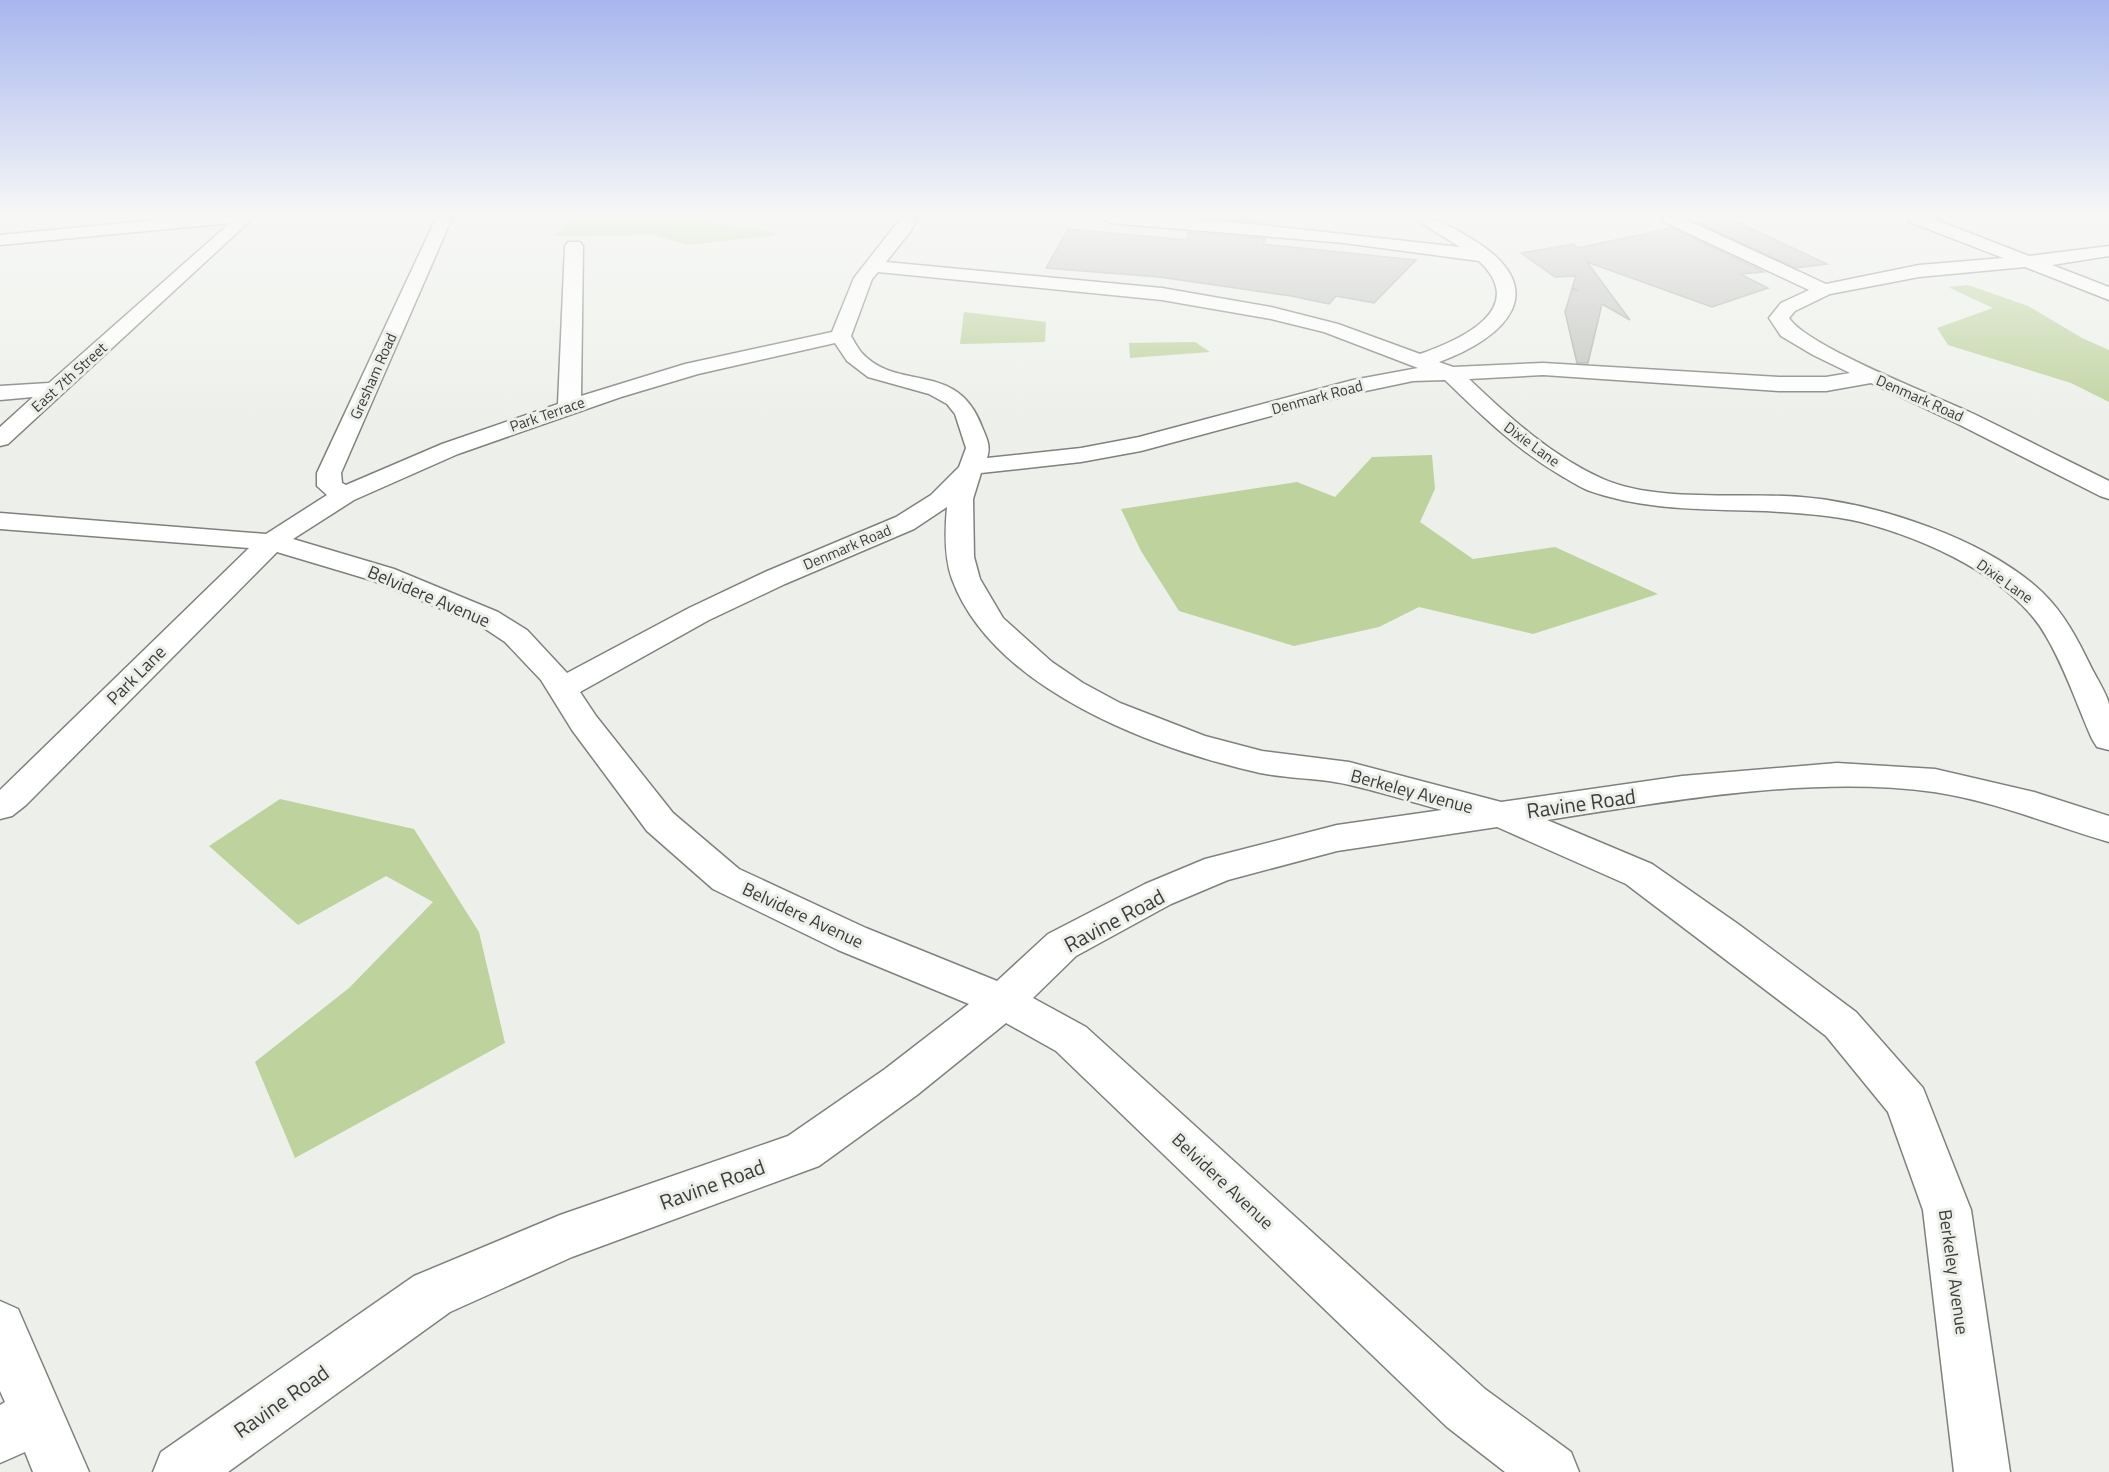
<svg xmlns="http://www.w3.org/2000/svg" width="2109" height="1472" viewBox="0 0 2109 1472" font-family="'Titillium Web',sans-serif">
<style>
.green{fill:#bdd29d}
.building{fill:#c1c3be;stroke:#abada8;stroke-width:1.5}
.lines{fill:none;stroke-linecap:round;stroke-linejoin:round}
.minor-casing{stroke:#7f817c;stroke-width:3}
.minor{fill:#fff;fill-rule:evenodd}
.labels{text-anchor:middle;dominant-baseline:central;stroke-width:6;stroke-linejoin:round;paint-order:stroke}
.far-street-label{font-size:15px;fill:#3c3d3b;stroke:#edf0ea}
.street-label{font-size:18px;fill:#3c3d3b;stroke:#edf0ea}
.near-street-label{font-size:21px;fill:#3c3d3b;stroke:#edf0ea}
</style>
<rect width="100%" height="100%" fill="#edf0ea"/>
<!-- green -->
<g class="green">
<polygon points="574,218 717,218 714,223 760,229 781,235 687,245 653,235 555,236"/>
<polygon points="1968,285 2028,306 2082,338 2109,350 2109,402 2071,383 1948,345 1937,328 1993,308 1948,287"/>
<polygon points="964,312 1046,322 1045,342 960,344"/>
<polygon points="1195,342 1210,352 1130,358 1129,343"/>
<polygon points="1432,455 1435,489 1420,522 1473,559 1555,547 1658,594 1533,634 1419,607 1379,627 1294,646 1179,611 1141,551 1121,509 1297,482 1335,497 1372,457"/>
<polygon points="280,799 414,829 479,932 505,1043 295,1158 255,1062 349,988 433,902 386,876 298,925 209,846"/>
</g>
<!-- building -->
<g class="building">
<polygon points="1200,218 1280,218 1276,224"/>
<polygon points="1729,218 1827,264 1796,268 1699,223"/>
<polygon points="1672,228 1764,272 1740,274 1768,288 1712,307 1587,262 1630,320 1602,304 1588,363 1577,363 1565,312 1572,289 1578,291 1572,288 1576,276 1555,277 1521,253 1574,244 1577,248"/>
<polygon points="1068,229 1187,240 1188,232 1266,239 1263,244 1416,260 1374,303 1336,296 1329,304 1291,296 1159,277 1046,268"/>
</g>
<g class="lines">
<!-- minor casing -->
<g class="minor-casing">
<g id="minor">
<polygon points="177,218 253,218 8,444 0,446 0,427 33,397 0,400 0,386 49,383 230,223 0,245 0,235"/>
<path d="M436 218H452L341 473 342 483 346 485 442 444 558 404 565 246 568 242H580L583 246 581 396 685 364 832 332 854 278 901 218H917L910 232 886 262 1162 288 1271 307 1338 324 1420 354C1460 340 1530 309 1479 261L1344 243 1110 223 1102 218H1173L1251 224 1460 247 1413 218C1437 217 1452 227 1472 239 1554 289 1507 337 1439 362L1453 367 1543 363 1779 377H1826L1850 373 1813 355 1781 336 1769 318 1781 303 1809 290 1664 222 1662 218H1683L1826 284 1919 265 2003 258 1910 222 1908 218H1931L2029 256 2109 246V256L2052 265 2109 287V300L2025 267 1919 277 1830 294 1795 311 1789 318C1808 347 1936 396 1974 414 2019 436 2064 459 2109 481V499L2100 496 1958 424 1871 383 1826 391H1779L1543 375 1469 379C1509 417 1551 456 1603 479 1658 503 1741 492 1801 497 1876 503 1986 539 2042 592 2064 613 2078 640 2091 667 2097 679 2106 692 2109 704 2109 718 2109 736 2109 750L2097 747 2092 739C2077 705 2065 668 2046 636 2013 577 1923 538 1861 522 1830 515 1798 513 1766 511 1706 509 1645 511 1587 490 1578 486 1569 480 1560 475 1515 448 1482 416 1445 380L1413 381 1356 393 1141 451 1081 462 981 473 973 499 974 557 980 579 1003 618 1052 662 1083 683 1120 703 1205 736 1262 751 1349 762 1501 802 1682 776 1837 763 1935 769 2034 792 2109 816V842C2051 825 1994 801 1934 792 1811 775 1670 801 1547 820L1652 864 1738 924 1856 1012 1923 1088 1971 1210 2010 1472H1954L1923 1210 1888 1112 1826 1036 1626 884 1497 827 1337 851 1228 880 1171 904 1076 956 1033 998 1086 1027 1485 1389 1571 1452 1579 1472H1505L1447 1427 1056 1051 1006 1023 917 1095 819 1166 572 1257 450 1312 228 1472H153L161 1452 414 1276 560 1215 788 1136 885 1069 969 1004 838 950 713 889 647 831 572 730 541 680 505 642 478 624 374 581 277 552 26 805 12 816 0 819V790L249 548 0 529V513L266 534 327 495 317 486V473ZM878 272 1162 300 1271 319 1324 332 1418 368 1353 380 1139 437 1081 448 987 458C991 446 987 439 982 427 957 359 897 393 861 352 857 347 854 341 851 336L872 279ZM835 343 847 361 868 377 929 394 947 404 955 414 966 448 959 467 931 495 896 517 765 572 689 608 567 673 527 630 498 612 394 569 293 539 354 500 458 454 621 397 698 374ZM947 507C945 530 944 557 952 579 993 690 1155 749 1260 773 1290 779 1321 778 1350 785 1381 792 1412 802 1442 810L1337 825 1205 859 1145 884 1048 934 997 981 866 928 739 869 673 813 596 716 580 692 709 620 785 584 914 529Z"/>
<polygon points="0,1301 18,1309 89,1472 33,1472 25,1452 0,1463 0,1405 5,1402 0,1391"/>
</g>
</g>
<!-- minor -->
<use href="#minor" class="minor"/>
</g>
<!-- sky -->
<linearGradient id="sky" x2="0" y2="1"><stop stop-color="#a7b6ee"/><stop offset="0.51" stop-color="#f7f8f6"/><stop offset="1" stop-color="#f7f8f6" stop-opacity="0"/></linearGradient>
<rect width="2109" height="424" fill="url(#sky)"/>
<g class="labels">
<!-- far-street labels -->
<g class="far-street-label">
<text transform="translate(373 376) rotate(-66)">Gresham Road</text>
<text transform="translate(69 377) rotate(-42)">East 7th Street</text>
<text transform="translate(1317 397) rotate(-15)">Denmark Road</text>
<text transform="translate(1920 398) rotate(24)">Denmark Road</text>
<text transform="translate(547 414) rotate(-19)">Park Terrace</text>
<text transform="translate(1532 444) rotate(36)">Dixie Lane</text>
<text transform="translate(847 547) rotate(-23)">Denmark Road</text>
<text transform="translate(2005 581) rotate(35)">Dixie Lane</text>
</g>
<!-- street labels -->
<g class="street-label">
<text transform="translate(429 596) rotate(23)">Belvidere Avenue</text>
<text transform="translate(136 675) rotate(-45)">Park Lane</text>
<text transform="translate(1412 791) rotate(15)">Berkeley Avenue</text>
<text transform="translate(803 915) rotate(25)">Belvidere Avenue</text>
<text transform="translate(1223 1181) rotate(43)">Belvidere Avenue</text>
<text transform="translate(1954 1272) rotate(82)">Berkeley Avenue</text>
</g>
<!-- near-street labels -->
<g class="near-street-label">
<text transform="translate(1581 803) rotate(-8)">Ravine Road</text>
<text transform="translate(1114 920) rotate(-28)">Ravine Road</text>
<text transform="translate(712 1184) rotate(-20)">Ravine Road</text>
<text transform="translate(281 1401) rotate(-35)">Ravine Road</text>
</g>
</g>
</svg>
